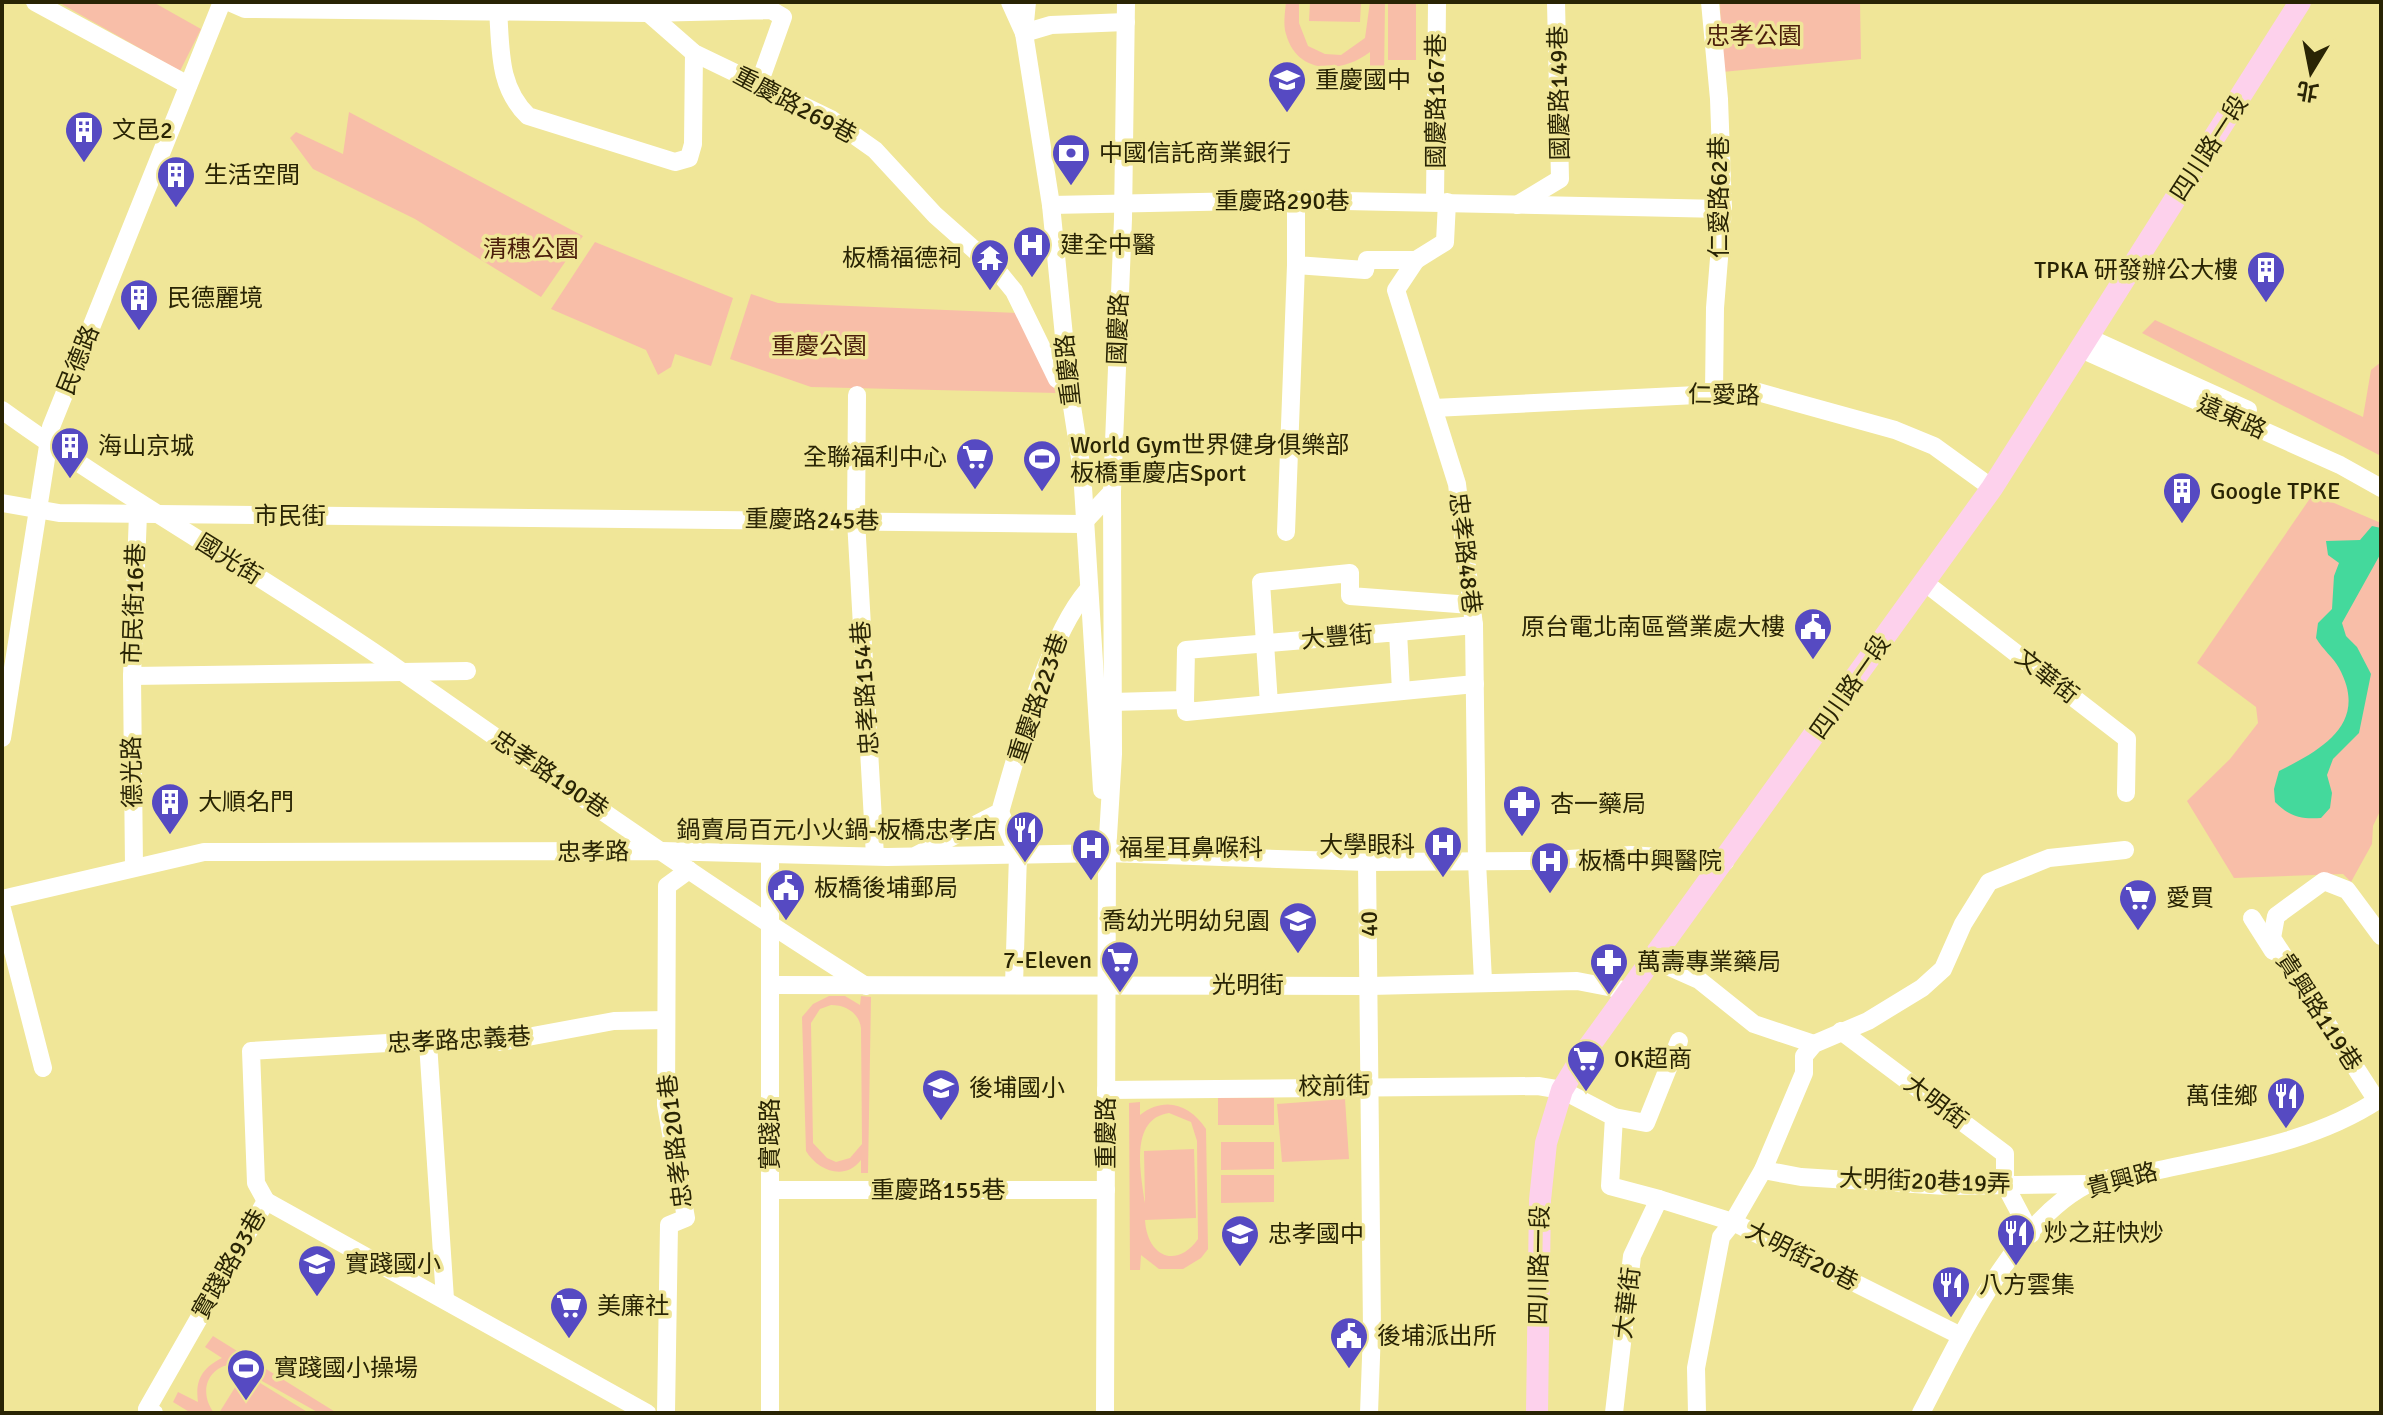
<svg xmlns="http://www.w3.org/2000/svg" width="2383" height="1415" viewBox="0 0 2383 1415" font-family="Signika,'Noto Sans TC',sans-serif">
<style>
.green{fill:#f8bea8;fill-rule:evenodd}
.water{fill:#44d99c}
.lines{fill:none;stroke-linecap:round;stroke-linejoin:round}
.minor{stroke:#fff;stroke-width:18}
.major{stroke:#fdd1ec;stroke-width:22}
.labels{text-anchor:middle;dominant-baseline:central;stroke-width:7;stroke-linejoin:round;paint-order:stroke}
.park-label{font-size:24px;fill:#4b1f0c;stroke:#f0e698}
.poi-label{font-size:24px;fill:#292404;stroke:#f0e698;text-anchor:start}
.street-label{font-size:24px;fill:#292404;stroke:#f0e698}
</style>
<rect width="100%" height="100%" fill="#f0e698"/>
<!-- green -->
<g class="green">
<polygon points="58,2 153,2 201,29 180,71"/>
<path d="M1286 2H1299V23L1308 46 1325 54 1341 55 1365 38 1370 2H1385L1384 78H1370V52C1342 74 1297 75 1286 34 1283 25 1285 12 1286 2Z"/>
<polygon points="1310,2 1361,2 1360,22 1309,21"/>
<polygon points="1720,2 1860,2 1861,59 1722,72"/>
<rect x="1388" y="4" width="28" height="56"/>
<polygon points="349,112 583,236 541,297 415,219 313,169 290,138 296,132 343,154"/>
<polygon points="595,242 733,298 711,366 675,354 671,367 658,375 646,350 551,309"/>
<polygon points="751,294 778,303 1018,313 1057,393 811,387 730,359"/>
<polygon points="2155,320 2363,417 2371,370 2381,362 2381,456 2142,333"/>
<polygon points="2313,494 2381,523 2381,809 2373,826 2372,844 2351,882 2343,874 2234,878 2187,801 2230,759 2258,723 2256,707 2197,663"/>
<path d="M829 996H845L860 1005 861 996 871 997 868 1173H861V1160C845 1181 818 1171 806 1151L802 1017 813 1004ZM831 1005C846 1005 859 1013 861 1028L862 1144 850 1158 836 1162 827 1158 813 1143 811 1023 820 1009Z"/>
<rect x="1218" y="1098" width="56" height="27"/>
<polygon points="1345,1099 1349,1159 1282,1162 1277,1104"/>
<path d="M1140 1102V1115C1164 1096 1190 1104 1206 1129L1208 1249 1201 1258 1183 1269H1159L1141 1255 1140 1270H1130L1129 1103ZM1169 1113 1191 1122 1197 1141 1198 1239C1176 1270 1147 1256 1145 1220L1196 1218 1194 1149 1144 1151 1145 1203C1141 1173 1129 1119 1169 1113Z"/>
<polygon points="1221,1142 1274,1142 1274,1169 1221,1170"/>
<polygon points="1221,1175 1274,1175 1274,1202 1221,1203"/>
<path d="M213 1336 337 1413H319L232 1364C206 1368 199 1393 214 1413H191L173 1402 178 1392 198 1402C195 1380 202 1368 222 1358L205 1347Z"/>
<polygon points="244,1373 309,1413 219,1413"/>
</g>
<!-- water -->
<path class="water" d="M2372 526 2381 528V553L2342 623 2346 636 2357 647 2371 674 2359 733 2333 759 2327 775 2332 793 2330 808 2321 818C2300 819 2290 817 2275 802L2274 789 2279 771C2323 749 2369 723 2339 668 2333 657 2323 650 2316 638L2318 623 2332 609 2334 576 2339 563 2328 555 2326 541 2360 540Z"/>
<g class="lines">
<!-- minor -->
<g class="minor">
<polyline points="35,2 188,85"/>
<polyline points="229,2 245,9 648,13 771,10 783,17 759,84"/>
<polyline points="1010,2 1024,33"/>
<polyline points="1027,2 1024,33 1051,205 1069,387 1082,471 1102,790"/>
<polyline points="1710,2 1719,99 1723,209 1715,308 1714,393"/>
<path d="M498 10C501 50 498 87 528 116L675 162 689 158 693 144 694 53"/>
<polyline points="646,11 694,53 831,119 875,150 935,215 996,269 1014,291 1057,379 1069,387"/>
<polyline points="1024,33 1051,25 1126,22"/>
<polyline points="1296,200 1296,265 1365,270 1367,260 1416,260 1445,242 1447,202"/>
<polyline points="1435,201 1437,2"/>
<polyline points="1051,205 1296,200 1723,209"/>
<polyline points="1517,205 1560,179 1556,2"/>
<polyline points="1416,260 1396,290 1457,484 1474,625 1477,862 1483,981"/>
<polyline points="2087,337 2248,410"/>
<polyline points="2081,349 2340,465 2381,488"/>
<polyline points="857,395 856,520 875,856"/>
<polyline points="1434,408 1758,392 1895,430 1934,446 1992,488"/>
<path d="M2 410C131 503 271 580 401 671 554 778 707 886 866 986"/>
<polyline points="2,503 59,513 1082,524 1112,492"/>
<polyline points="138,513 132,676 467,671"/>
<polyline points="1286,532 1296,265"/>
<polyline points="1924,582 2127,739 2126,793"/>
<polyline points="1398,632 1474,625"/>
<polyline points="132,676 134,867"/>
<polyline points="1185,700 1186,650 1398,632 1401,691"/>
<polyline points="1112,702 1185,700 1186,712 1475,684"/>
<polyline points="1269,704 1261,582 1350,573 1350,596 1471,605"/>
<polyline points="2,738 51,427 222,2"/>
<polyline points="1000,812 1018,854 1014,985"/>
<polyline points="770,854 770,1413"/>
<path d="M917 855 1000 812C1018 750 1047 638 1087 591"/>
<polyline points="1367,862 1372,1330 1369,1413"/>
<polyline points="2,899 204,852 662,851 887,857 1107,853 1367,862 1538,861 1631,855 1725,862"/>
<polyline points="2,909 43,1068"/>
<polyline points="2252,918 2273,951"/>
<polyline points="1654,960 1699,980 1754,1024 1814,1044"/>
<polyline points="770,985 1370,986 1577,981 1629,991"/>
<polyline points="1841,1031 2005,1154 2005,1185 2031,1234"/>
<polyline points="428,1043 445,1299"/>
<polyline points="1106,1090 1538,1086 1562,1090 1614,1117 1610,1186 1659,1199"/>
<polyline points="2377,1101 2272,938 2276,916 2324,881 2347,890 2381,936"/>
<polyline points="1614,1117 1646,1123 1679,1041"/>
<polyline points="1763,1170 1801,1177 1946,1186 2088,1184"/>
<polyline points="770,1190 1106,1190"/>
<polyline points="266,1201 256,1183 251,1051 491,1037 501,1042 614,1021 666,1020"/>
<polyline points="1961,1336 1733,1222 1763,1170 1804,1073 1804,1056 1814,1044 1868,1021 1922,988 1943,969 1963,924 1989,882 2049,858 2125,850"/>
<polyline points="154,1413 147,1409 266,1201 647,1413"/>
<polyline points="666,1413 669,1225 686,1218 666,1105 667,886 689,870"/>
<polyline points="1105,1413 1107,853 1113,754 1112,492 1123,219 1126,2"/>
<polyline points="1614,1413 1632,1256 1659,1199 1733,1222 1721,1237 1696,1368 1697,1413"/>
<path d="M1921 1413C1959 1341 2012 1224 2086 1185 2103 1176 2132 1176 2151 1172 2229 1154 2313 1144 2381 1098"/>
</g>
<!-- major -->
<polyline class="major" points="1537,1413 1540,1200 1546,1143 1562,1090 1585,1052 1992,488 2300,2"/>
</g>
<!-- icons -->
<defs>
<g id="school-pin" transform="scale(2)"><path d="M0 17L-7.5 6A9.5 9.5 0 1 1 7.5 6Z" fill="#564ac2" stroke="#f0e698"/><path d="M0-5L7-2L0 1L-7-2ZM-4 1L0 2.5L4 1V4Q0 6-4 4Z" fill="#fff"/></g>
<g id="building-pin" transform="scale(2)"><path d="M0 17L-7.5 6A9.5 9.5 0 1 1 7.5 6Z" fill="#564ac2" stroke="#f0e698"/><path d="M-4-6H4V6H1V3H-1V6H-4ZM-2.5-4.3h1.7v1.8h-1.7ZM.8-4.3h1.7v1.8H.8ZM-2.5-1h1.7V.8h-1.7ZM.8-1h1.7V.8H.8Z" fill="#fff"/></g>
<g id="bank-pin" transform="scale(2)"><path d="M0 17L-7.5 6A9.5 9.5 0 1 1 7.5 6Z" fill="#564ac2" stroke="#f0e698"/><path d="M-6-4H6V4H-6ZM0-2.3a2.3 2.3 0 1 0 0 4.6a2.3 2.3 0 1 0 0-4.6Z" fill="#fff"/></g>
<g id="hospital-pin" transform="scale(2)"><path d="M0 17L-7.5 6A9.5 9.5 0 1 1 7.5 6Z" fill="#564ac2" stroke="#f0e698"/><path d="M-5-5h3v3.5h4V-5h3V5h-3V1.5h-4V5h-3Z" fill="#fff"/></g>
<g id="temple-pin" transform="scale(2)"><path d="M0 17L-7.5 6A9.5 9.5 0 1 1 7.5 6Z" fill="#564ac2" stroke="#f0e698"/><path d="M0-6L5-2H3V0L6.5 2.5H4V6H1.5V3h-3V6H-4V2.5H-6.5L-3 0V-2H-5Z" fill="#fff"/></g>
<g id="supermarket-pin" transform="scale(2)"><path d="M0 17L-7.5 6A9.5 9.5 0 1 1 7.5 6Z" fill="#564ac2" stroke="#f0e698"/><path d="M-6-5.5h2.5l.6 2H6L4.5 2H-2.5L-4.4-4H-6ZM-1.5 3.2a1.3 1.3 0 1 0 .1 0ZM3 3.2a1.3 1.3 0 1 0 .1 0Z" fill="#fff"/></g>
<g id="stadium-pin" transform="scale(2)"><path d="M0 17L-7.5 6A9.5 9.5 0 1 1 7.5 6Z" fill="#564ac2" stroke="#f0e698"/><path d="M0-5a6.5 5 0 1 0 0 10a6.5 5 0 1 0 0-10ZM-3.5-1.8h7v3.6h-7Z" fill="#fff"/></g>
<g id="civic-pin" transform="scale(2)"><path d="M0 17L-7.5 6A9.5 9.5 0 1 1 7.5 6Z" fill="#564ac2" stroke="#f0e698"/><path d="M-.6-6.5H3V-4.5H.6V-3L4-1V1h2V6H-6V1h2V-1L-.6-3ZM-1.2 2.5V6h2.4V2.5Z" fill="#fff"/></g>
<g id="pharmacy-pin" transform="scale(2)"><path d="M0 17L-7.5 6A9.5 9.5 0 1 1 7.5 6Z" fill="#564ac2" stroke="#f0e698"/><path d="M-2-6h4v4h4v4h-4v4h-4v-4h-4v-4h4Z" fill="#fff"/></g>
<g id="restaurant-pin" transform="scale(2)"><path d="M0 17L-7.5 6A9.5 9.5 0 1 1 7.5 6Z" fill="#564ac2" stroke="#f0e698"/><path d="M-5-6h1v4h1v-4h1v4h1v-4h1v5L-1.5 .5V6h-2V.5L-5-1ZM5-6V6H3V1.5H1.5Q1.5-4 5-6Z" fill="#fff"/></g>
</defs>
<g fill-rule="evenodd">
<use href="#school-pin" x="1287" y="80"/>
<use href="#building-pin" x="84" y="130"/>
<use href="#bank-pin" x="1071" y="153"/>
<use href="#building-pin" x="176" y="175"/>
<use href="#hospital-pin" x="1032" y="245"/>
<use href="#temple-pin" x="990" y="258"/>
<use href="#building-pin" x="2266" y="270"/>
<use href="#building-pin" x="139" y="298"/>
<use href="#building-pin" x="70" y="446"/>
<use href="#supermarket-pin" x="975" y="457"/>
<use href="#stadium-pin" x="1042" y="459"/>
<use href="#building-pin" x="2182" y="491"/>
<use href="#civic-pin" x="1813" y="627"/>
<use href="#building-pin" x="170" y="802"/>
<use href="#pharmacy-pin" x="1522" y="804"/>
<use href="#restaurant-pin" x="1025" y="830"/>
<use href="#hospital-pin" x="1443" y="845"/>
<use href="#hospital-pin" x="1091" y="848"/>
<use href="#hospital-pin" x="1550" y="861"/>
<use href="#civic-pin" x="786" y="888"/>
<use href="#supermarket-pin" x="2138" y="898"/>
<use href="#school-pin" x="1298" y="921"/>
<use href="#supermarket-pin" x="1120" y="960"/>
<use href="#pharmacy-pin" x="1609" y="962"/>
<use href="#supermarket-pin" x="1586" y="1059"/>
<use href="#school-pin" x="941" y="1088"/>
<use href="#restaurant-pin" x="2286" y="1096"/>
<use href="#restaurant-pin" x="2016" y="1233"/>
<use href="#school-pin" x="1240" y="1234"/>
<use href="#school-pin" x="317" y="1264"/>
<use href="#restaurant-pin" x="1951" y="1285"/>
<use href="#supermarket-pin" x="569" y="1306"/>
<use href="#civic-pin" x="1349" y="1336"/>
<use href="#stadium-pin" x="246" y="1368"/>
</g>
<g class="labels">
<!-- park labels -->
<g class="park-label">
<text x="1754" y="36">忠孝公園</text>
<text x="531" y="249">清穗公園</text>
<text x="819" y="346">重慶公園</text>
</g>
<!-- poi labels -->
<g class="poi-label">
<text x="1315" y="80">重慶國中</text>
<text x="112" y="130">文邑2</text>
<text x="1099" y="153">中國信託商業銀行</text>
<text x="204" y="175">生活空間</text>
<text x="1060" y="245">建全中醫</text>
<text x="962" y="258" text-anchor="end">板橋福德祠</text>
<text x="2238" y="270" text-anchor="end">TPKA 研發辦公大樓</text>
<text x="167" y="298">民德麗境</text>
<text x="1070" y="445">World Gym世界健身俱樂部<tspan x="1070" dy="28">板橋重慶店Sport</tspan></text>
<text x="98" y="446">海山京城</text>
<text x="947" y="457" text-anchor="end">全聯福利中心</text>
<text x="2210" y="491">Google TPKE</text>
<text x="1785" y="627" text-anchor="end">原台電北南區營業處大樓</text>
<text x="198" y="802">大順名門</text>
<text x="1550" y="804">杏一藥局</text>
<text x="997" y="830" text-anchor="end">鍋賣局百元小火鍋-板橋忠孝店</text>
<text x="1415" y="845" text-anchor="end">大學眼科</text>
<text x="1119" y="848">福星耳鼻喉科</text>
<text x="1578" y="861">板橋中興醫院</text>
<text x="814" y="888">板橋後埔郵局</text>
<text x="2166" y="898">愛買</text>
<text x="1270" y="921" text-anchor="end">喬幼光明幼兒園</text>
<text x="1092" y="960" text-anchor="end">7-Eleven</text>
<text x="1637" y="962">萬壽專業藥局</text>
<text x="1614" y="1059">OK超商</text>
<text x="969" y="1088">後埔國小</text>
<text x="2258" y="1096" text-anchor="end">萬佳鄉</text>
<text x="2044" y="1233">炒之莊快炒</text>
<text x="1268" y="1234">忠孝國中</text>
<text x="345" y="1264">實踐國小</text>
<text x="1979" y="1285">八方雲集</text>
<text x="597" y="1306">美廉社</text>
<text x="1377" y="1336">後埔派出所</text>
<text x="274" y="1368">實踐國小操場</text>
</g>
<!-- street labels -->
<g class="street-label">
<text transform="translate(1559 93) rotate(-91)">國慶路149巷</text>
<text transform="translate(1436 101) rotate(-90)">國慶路167巷</text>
<text transform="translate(795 105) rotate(28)">重慶路269巷</text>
<text transform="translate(2209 148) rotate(-57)">四川路一段</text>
<text transform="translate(1719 197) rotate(-90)">仁愛路62巷</text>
<text x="1282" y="201">重慶路290巷</text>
<text transform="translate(1118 329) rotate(-88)">國慶路</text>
<text transform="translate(78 360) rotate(-68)">民德路</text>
<text transform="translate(1068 370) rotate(-96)">重慶路</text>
<text transform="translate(1724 395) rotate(1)">仁愛路</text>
<text transform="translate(2232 417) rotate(24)">遠東路</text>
<text x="290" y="516">市民街</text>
<text transform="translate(812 520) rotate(1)">重慶路245巷</text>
<text transform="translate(1465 553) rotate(83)">忠孝路48巷</text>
<text transform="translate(229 559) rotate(32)">國光街</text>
<text transform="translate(134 604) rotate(-88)">市民街16巷</text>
<text transform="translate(1337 637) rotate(-5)">大豐街</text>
<text transform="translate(2047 676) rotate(38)">文華街</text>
<text transform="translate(1850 687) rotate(-55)">四川路一段</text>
<text transform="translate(865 688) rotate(-94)">忠孝路154巷</text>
<text transform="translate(1038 698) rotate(-71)">重慶路223巷</text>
<text transform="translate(132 772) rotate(-91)">德光路</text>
<text transform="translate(550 774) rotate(34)">忠孝路190巷</text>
<text transform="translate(593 852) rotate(-1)">忠孝路</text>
<text transform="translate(1369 924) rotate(-92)">40</text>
<text x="1248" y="985">光明街</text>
<text transform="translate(2319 1012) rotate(57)">貴興路119巷</text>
<text transform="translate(459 1040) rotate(-3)">忠孝路忠義巷</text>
<text transform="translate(1334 1086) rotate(-1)">校前街</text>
<text transform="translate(1936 1102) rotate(37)">大明街</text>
<text transform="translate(1106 1133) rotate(-90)">重慶路</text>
<text transform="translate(770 1134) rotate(-90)">實踐路</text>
<text transform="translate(675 1141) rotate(-97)">忠孝路201巷</text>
<text transform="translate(2122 1180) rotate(-15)">貴興路</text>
<text transform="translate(1925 1181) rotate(2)">大明街20巷19弄</text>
<text x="938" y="1190">重慶路155巷</text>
<text transform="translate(1802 1256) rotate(27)">大明街20巷</text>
<text transform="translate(229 1264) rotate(-60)">實踐路93巷</text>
<text transform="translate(1539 1265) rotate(-89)">四川路一段</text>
<text transform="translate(1627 1303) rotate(-83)">大華街</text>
</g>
</g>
<!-- border -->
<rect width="2383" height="1415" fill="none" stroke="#292404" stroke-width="8"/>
<!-- north arrow -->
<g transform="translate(2311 72) rotate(190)" stroke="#f0e698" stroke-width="6" paint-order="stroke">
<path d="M0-6L14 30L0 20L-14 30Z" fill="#292404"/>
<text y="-12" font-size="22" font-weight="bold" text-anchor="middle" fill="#292404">北</text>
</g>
</svg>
